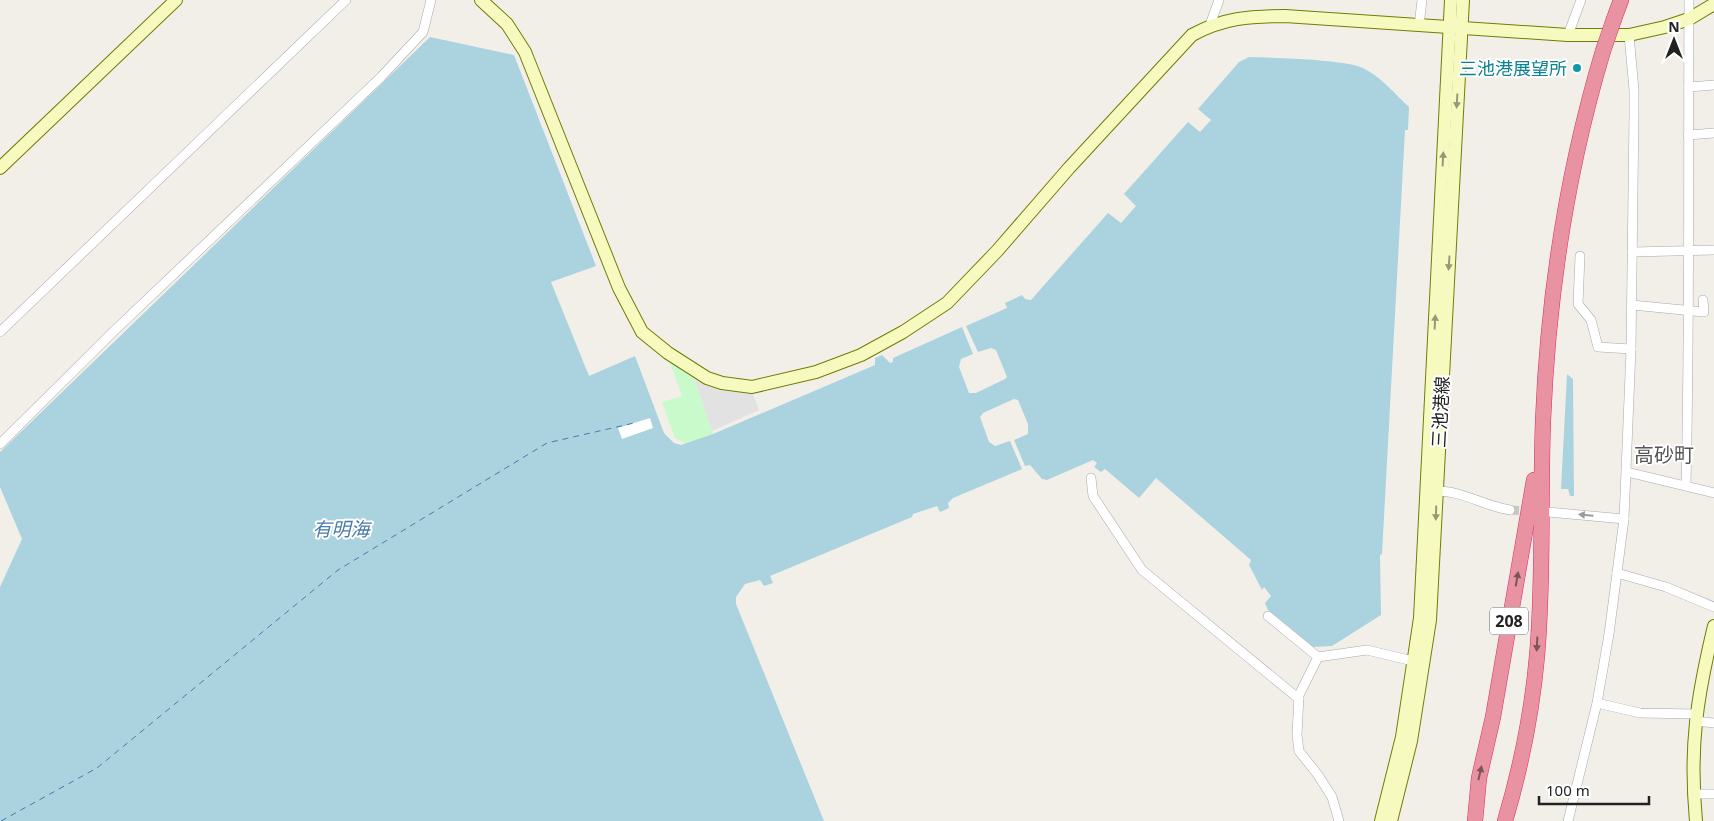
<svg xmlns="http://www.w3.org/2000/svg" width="1714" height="821" viewBox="0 0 1714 821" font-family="'Noto Sans','Noto Sans JP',sans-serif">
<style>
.park{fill:#c8facc}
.parking{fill:#e2e2e2}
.water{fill:#aad3df}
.pier{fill:#fff}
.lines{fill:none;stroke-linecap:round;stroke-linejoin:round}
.ferry{stroke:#4a7aab;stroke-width:1;stroke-dasharray:6 5;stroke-linecap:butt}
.street-tunnel{stroke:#c8c6c1;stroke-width:9;stroke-dasharray:9 4.5;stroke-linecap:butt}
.street-casing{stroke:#a9a9a9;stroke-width:10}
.secondary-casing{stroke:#707d05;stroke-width:14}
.highway-casing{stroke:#dc2a67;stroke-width:16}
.street{stroke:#fff;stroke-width:9}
.secondary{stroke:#f7fabf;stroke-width:12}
.highway{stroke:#e892a2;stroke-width:15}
.highway-bridge-casing{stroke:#dc2a67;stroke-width:16;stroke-linecap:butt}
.highway-bridge{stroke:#e892a2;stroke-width:15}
.oneway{fill:#979978}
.oneway2{fill:#9c9c9c}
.oneway3{fill:#7b545c}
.culture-dot{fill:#0f9aa8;stroke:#fff;stroke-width:2}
.labels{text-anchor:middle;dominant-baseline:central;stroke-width:4;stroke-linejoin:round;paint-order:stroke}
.shield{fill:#fff;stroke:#646464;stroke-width:1}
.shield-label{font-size:16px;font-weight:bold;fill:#222}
.culture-label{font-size:18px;fill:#0d838f;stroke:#fff;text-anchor:end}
.street-label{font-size:18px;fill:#222;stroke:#fff}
.water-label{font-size:19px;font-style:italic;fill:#4a7aab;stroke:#fff}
.quarter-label{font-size:20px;fill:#555;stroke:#fff}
</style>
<rect width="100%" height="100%" fill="#f2efe9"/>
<!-- park -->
<polygon class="park" points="669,360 695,380 713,434 687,444 675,438 662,402 682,396"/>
<!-- parking -->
<polygon class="parking" points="695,380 710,387 724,391 752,392 759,410 712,431"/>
<!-- water -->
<g class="water">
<path d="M430 37 514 55 596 266 551 282 589 376 635 356 664 433 674 443 681 445 713 434 875 365V358L882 355 890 363 893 362V358L962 327 973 354 961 359 959 367 969 393H976L1005 379 1007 377 996 350 991 348 978 352 966 326 1007 308 1005 303 1022 295 1025 299 1031 300 1108 213 1121 223 1136 206 1124 194 1188 122 1200 132 1211 120 1198 109 1239 62 1249 57C1274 58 1343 59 1363 68 1381 77 1395 94 1409 107L1408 130H1405L1382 554 1380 555 1381 615 1332 646 1312 647 1268 610 1265 603 1271 596 1264 587 1262 590 1249 565 1251 560 1156 478 1139 498 1105 469 1101 472 1094 467 1097 463 1093 460 1047 480 1042 479 1030 465 1025 466 1014 440 1028 434V424L1018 400 1014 399 983 413 980 417 989 442 995 446 1010 441 1022 469 953 498 948 503 949 508 940 512 937 506 913 514 912 517 770 576 773 583 764 586 760 580 745 584 736 597V604L824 821H0V587L22 539 0 487V452Z"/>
<polygon points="1567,374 1573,379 1574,496 1570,496 1568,489 1561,489"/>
</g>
<!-- pier -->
<polygon class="pier" points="650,418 653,428 622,439 618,428"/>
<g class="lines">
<!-- ferry -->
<polyline class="ferry" points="1,821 97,768 338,570 547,443 634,423"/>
<!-- street-tunnel -->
<polyline class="street-tunnel" points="1510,510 1533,511"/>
<!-- street casing -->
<g class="street-casing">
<g id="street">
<polyline points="1210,25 1219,0"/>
<polyline points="1419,26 1422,0"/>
<polyline points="1568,35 1581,0"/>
<polyline points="1689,87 1714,85"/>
<polyline points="1688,135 1714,133"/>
<polyline points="1632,252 1714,250"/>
<polyline points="1580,256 1578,304 1591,320 1598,347 1631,349"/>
<polyline points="1632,305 1704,312 1703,300"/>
<polyline points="0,332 346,0"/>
<polyline points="0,444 113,332 381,77 423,32 431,0"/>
<polyline points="1627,472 1714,493"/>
<polyline points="1091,478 1093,496 1142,570 1299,699"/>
<path d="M1686 485C1690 323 1688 162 1689 0"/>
<path d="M1437 491C1463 491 1484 506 1510 510"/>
<polyline points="1548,512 1624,519"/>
<polyline points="1617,573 1666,587 1714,607"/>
<polyline points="1268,616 1318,657"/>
<polyline points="1318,657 1299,695 1297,735 1299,751 1318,775 1332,797 1339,821"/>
<polyline points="1318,657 1367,650 1417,662"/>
<polyline points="1597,703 1640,713 1696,714"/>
<polyline points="1695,721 1714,723"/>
<polyline points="1694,794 1714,794"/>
<polyline points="1568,821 1597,703 1609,634 1624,519 1631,349 1634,113 1634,90 1629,35"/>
</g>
</g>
<!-- secondary casing -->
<g class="secondary-casing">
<g id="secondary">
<path d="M481 0 507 24 525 52 619 288 642 332 668 353 707 378 722 383 752 387 816 372 861 355 903 332 947 303 997 251 1069 168 1192 35C1223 18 1250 16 1285 16L1568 35H1629L1665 27 1689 19 1714 4"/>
<polyline points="0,168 176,0"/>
<polyline points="1381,821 1402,737 1420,618 1451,0"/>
<polyline points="1391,821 1411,741 1430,620 1463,0"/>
<path d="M1696 821C1689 747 1697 697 1714 626"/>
</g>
</g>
<!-- highway casing -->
<g class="highway-casing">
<g id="highway">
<polyline points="1614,19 1621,0"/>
<polyline points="1475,821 1479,778 1493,717 1534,480"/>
<path d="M1505 821C1521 767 1532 712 1537 656 1544 578 1540 499 1543 421 1548 296 1567 171 1603 51"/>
</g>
</g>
<!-- street -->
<use href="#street" class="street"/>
<!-- secondary -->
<use href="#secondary" class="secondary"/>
<!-- highway -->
<use href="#highway" class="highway"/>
<!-- highway-bridge casing -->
<g class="highway-bridge-casing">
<polyline id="highway-bridge" points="1603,51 1614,19"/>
</g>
<!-- highway-bridge -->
<use href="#highway-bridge" class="highway-bridge"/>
</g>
<!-- one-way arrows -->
<defs><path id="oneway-solid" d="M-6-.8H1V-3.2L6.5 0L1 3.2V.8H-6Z" transform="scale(1.25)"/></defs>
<g class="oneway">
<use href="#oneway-solid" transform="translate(1457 101) rotate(93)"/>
<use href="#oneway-solid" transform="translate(1443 159) rotate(-87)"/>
<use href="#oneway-solid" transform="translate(1449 263) rotate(94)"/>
<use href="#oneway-solid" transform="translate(1435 322) rotate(-87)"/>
<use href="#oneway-solid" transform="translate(1436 513) rotate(92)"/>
</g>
<use class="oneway2" href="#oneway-solid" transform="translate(1586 515) rotate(-175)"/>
<g class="oneway3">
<use href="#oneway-solid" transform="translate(1517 579) rotate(-80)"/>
<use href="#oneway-solid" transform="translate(1537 644) rotate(93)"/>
<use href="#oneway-solid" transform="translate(1480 773) rotate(-77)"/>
</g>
<!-- markers -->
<circle class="culture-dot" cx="1577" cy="68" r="5"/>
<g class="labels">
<!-- shield labels -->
<rect class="shield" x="1490" y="607.5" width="38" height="27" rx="4"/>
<g class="shield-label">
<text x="1509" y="621">208</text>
</g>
<!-- culture labels -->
<g class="culture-label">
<text x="1567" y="68">三池港展望所</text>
</g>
<!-- street labels -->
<g class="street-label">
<text transform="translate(1440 412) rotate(-87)">三池港線</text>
</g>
<!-- water labels -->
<g class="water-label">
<text x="341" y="529">有明海</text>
</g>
<!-- quarter labels -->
<g class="quarter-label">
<text x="1664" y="454">高砂町</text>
</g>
</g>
<!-- north arrow -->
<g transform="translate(1674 40)" stroke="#ffffff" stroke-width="4" paint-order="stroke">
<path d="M0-4L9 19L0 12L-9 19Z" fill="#222222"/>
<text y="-8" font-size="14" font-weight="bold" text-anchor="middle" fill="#222222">N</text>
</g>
<!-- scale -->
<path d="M1539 796v8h110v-8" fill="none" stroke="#222222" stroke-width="2.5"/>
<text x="1546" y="796" font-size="15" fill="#222222" stroke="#ffffff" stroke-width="4" paint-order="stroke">100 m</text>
</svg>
